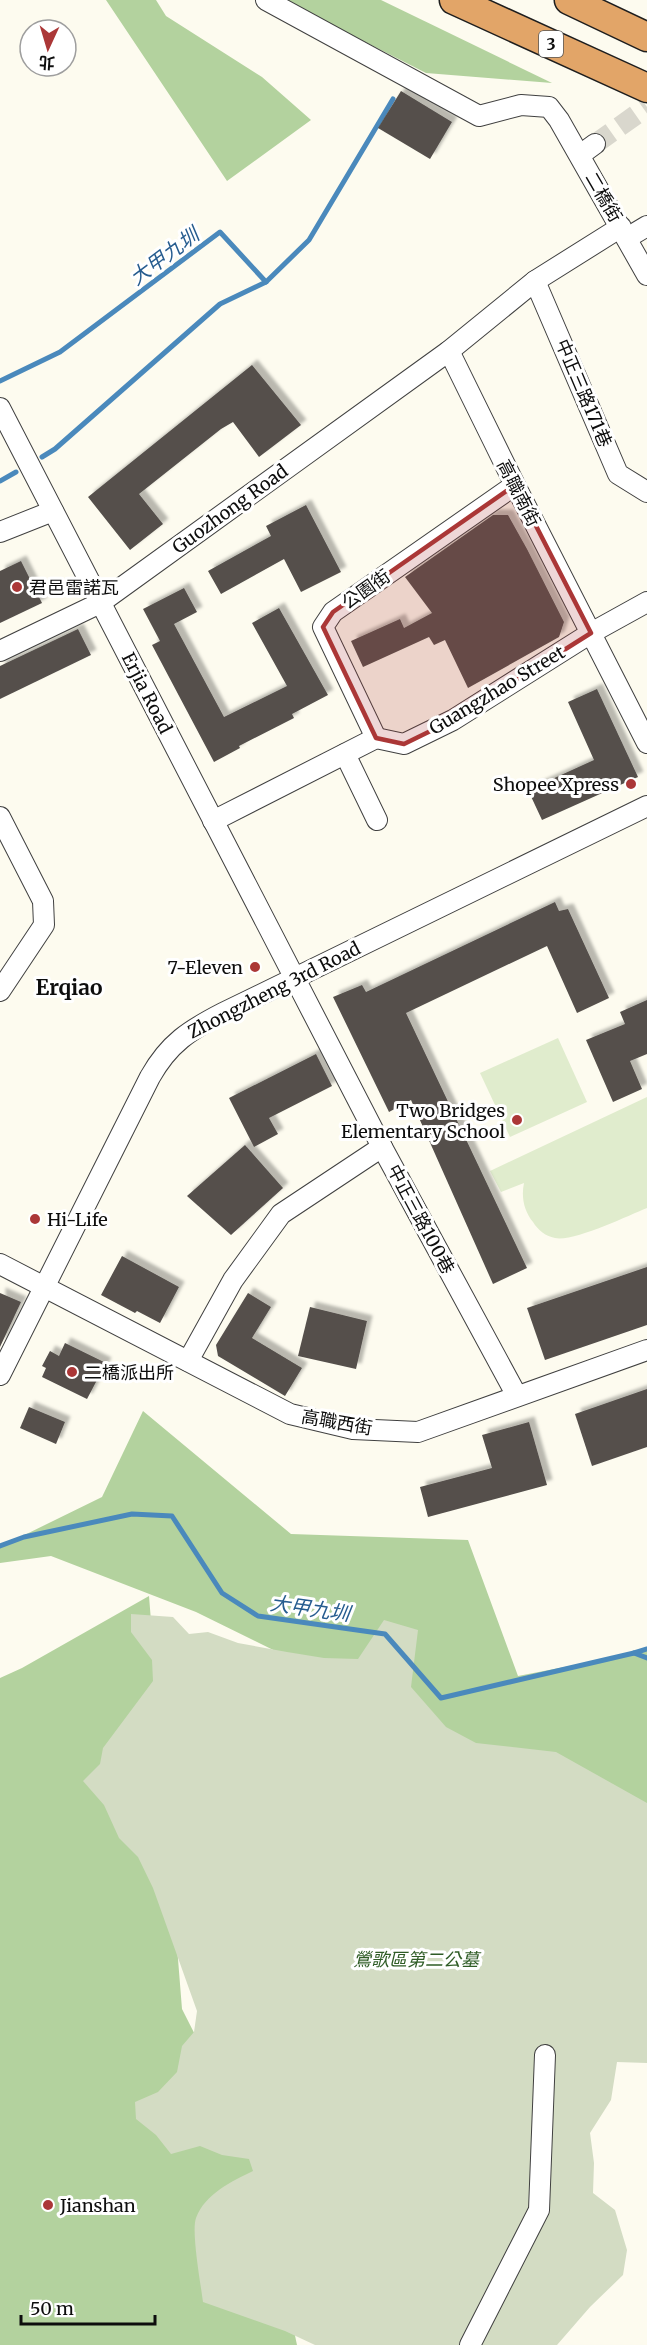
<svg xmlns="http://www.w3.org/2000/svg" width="647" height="2345" viewBox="0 0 647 2345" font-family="Merriweather,'Noto Sans TC',serif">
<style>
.forest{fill:#b3d29e}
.cemetery{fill:#d3dcc3}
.pitch{fill:#e0eccd}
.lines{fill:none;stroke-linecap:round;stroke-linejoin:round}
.stream{stroke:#4a89bc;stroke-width:5}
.building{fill:#544f4b;filter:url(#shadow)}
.minor-tunnel{stroke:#d9d7cd;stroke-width:20;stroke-dasharray:20 10;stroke-linecap:butt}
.minor-casing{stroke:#404040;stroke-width:22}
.highway-casing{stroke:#1e1e1e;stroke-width:31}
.minor{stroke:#fff;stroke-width:20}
.highway{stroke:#e2a568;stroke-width:28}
.marked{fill:#ab3737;fill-opacity:0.2;stroke:#ab3737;stroke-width:4.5;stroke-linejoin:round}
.poi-dot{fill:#ab3737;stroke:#fff;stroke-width:2}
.labels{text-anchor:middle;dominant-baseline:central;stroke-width:6;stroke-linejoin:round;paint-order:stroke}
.shield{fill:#fff;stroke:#565656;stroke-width:1.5}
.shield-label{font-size:16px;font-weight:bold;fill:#0d0d0d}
.street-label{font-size:18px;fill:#0d0d0d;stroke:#fff}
.poi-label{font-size:18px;fill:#0d0d0d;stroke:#fff;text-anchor:start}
.park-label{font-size:18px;font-style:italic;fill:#2f5c26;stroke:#fff}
.water-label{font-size:20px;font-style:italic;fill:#265c8f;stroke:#fff}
.quarter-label{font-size:21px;font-weight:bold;fill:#0d0d0d;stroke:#fff}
</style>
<defs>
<filter id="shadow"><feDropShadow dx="5.5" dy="-5.5" stdDeviation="1.5" flood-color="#0004"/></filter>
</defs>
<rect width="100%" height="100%" fill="#fdfbef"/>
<!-- forest -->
<g class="forest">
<polygon points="106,0 156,0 166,16 262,77 311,120 227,181"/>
<polygon points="283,0 381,0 552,83 426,73"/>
<polygon points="143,1411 291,1534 468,1540 518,1676 647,1651 647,1862 405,1715 196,1612 51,1556 0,1563 0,1547 102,1497"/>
<polygon points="149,1596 182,2009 258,2159 297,2345 0,2345 0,1678 22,1668"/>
</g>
<!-- cemetery -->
<path class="cemetery" d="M131 1614 173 1617 189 1634 208 1632 238 1643 287 1652 324 1658 358 1659 384 1620 418 1630 411 1687 446 1727 476 1743 556 1752 647 1803V2063L617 2062 611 2100 590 2133 594 2163 593 2193 615 2210 627 2250 623 2275 590 2307 557 2345H315L285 2331 203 2302C201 2286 191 2231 196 2218 205 2194 232 2181 253 2171L249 2159 222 2155 200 2146 171 2154 156 2135 136 2119 135 2102 158 2092 177 2072 182 2046 194 2032 197 2011 153 1888 138 1857 119 1838 104 1805 83 1781 100 1764 103 1748 153 1681 152 1660 131 1632Z"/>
<!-- pitch -->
<g class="pitch">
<polygon points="558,1038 587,1102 510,1137 480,1073"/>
<path d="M647 1097V1208C627 1216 574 1242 555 1238 545 1236 538 1230 533 1222 524 1211 521 1197 524 1183L501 1192 490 1171Z"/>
</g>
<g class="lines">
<!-- stream -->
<g class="stream">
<polyline points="0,381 60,352 220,232 266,282 309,240 393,99"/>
<polyline points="42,457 55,449 220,304 266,282"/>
<polyline points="0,481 16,472"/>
<polyline points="0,1546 24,1537 132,1514 172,1516 222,1593 258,1616 385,1634 441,1698 634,1653 647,1658"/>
<polyline points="634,1653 647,1649"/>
</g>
</g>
<!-- building -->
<g class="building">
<polygon points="401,91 452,122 430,159 378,128"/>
<polygon points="252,365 301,425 259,457 233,422 221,429 139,494 163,524 130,550 88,497"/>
<polygon points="306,505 341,572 301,592 284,559 221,594 208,571 271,536 266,526"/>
<polygon points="493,515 508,515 527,549 564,622 559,637 468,688 445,640 434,645 429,637 363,667 351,641 400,619 404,628 432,613 405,577"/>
<polygon points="21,561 42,603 0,623 0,571"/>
<polygon points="184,588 197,612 174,624 224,717 287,686 252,623 279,608 328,695 292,714 294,718 239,746 240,748 214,762 152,645 160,641 143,609"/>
<polygon points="78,629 91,655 0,699 0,666"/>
<polygon points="597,689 638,777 542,820 528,790 594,760 568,702"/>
<polygon points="555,902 559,911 568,909 609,998 577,1013 547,946 406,1013 527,1268 493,1284 411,1100 389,1112 333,997 362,985 366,992"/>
<polygon points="647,1000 647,1054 630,1061 642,1089 613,1102 586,1040 625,1024 620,1012"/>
<polygon points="316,1054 332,1086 269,1118 278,1134 254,1147 229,1098"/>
<polygon points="245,1145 283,1188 231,1235 187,1196"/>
<polygon points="122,1256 179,1287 160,1323 137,1311 135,1313 101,1295"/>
<polygon points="647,1267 647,1325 545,1360 527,1308"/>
<polygon points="0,1293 21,1302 0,1347"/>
<polygon points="248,1293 271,1307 252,1338 302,1368 285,1396 218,1356 216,1345"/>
<polygon points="310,1307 367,1321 356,1369 298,1356"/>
<polygon points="65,1343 106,1363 87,1399 42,1377 46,1368 42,1366 50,1351 59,1356"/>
<polygon points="647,1389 647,1447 592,1466 575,1414"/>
<polygon points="29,1407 65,1422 56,1444 20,1428"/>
<polygon points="529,1422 547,1485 428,1517 420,1487 492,1468 482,1435"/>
</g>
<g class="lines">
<!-- minor-tunnel -->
<polyline class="minor-tunnel" points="595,144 647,107"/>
<!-- minor casing -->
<g class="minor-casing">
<g id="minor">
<polyline points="266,0 479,116 521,105 549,107 559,120 647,275"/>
<polyline points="580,155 595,144"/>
<polyline points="627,238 647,226"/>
<polyline points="535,281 618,474 647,492"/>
<polyline points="449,351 515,485 647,743"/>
<polyline points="0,408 382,1147 517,1396"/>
<polyline points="0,532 53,511"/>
<polyline points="0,651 100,603 449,351 535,281 621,227"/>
<polyline points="376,738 323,627 333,612 515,485"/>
<polyline points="345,754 377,820"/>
<polyline points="0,817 43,901 44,925 0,991"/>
<polyline points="213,821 376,738 404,744 453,720 591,633 647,602"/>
<polyline points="0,1264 290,1414 353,1429 418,1432 647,1350"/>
<polyline points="188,1361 233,1280 281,1214 382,1147"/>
<path d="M0 1375 150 1077C169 1043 190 1030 223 1013L647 806"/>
<polyline points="470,2345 539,2210 545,2055"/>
</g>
</g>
<!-- highway casing -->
<g class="highway-casing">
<g id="highway">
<polyline points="454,0 647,88"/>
<polyline points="569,0 647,37"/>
</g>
</g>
<!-- minor -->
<use href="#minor" class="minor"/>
<!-- highway -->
<use href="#highway" class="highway"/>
</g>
<!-- marked area -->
<path class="marked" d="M515 485 591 633 453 720 404 744 376 738 323 627 333 612Z"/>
<!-- markers -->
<g class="poi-dot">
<circle cx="17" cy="587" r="6"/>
<circle cx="631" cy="784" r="6"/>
<circle cx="255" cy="967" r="6"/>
<circle cx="517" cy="1120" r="6"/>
<circle cx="35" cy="1219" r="6"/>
<circle cx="72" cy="1372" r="6"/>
<circle cx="48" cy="2205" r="6"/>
</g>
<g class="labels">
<!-- shield labels -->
<rect class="shield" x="539" y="31" width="24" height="26" rx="4.5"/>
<g class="shield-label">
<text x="551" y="44">3</text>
</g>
<!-- street labels -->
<g class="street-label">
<text transform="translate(604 197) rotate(60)">二橋街</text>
<text transform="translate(584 393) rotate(67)">中正三路171巷</text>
<text transform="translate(519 493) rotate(63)">高職南街</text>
<text transform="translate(230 509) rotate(-36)">Guozhong Road</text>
<text transform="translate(366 589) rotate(-35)">公園街</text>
<text transform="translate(497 690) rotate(-31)">Guangzhao Street</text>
<text transform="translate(147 693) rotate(63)">Erjia Road</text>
<text transform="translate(274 990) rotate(-27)">Zhongzheng 3rd Road</text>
<text transform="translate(421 1219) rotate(62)">中正三路100巷</text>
<text transform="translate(337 1422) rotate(10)">高職西街</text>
</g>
<!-- poi labels -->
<g class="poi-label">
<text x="29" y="587">君邑雷諾瓦</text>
<text x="619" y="784" text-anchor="end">Shopee Xpress</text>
<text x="243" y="967" text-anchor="end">7-Eleven</text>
<text x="505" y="1110" text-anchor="end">Two Bridges<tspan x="505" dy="21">Elementary School</tspan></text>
<text x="47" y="1219">Hi-Life</text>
<text x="84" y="1372">二橋派出所</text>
<text x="60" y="2205">Jianshan</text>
</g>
<!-- park labels -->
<g class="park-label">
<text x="416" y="1959">鶯歌區第二公墓</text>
</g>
<!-- water labels -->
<g class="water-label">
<text transform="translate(164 256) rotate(-37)">大甲九圳</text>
<text transform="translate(310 1608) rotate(8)">大甲九圳</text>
</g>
<!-- quarter labels -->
<g class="quarter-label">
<text x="69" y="987">Erqiao</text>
</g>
</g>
<!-- north arrow -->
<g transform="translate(48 48) rotate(184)"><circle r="28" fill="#ffffff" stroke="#9e9e9e" stroke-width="1.5"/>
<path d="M0-4.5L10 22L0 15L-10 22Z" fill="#ab3737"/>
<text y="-9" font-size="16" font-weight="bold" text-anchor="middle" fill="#0d0d0d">北</text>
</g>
<!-- scale -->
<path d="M21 2315v9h134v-9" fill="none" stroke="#0d0d0d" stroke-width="3"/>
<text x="30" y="2315" font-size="18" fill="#0d0d0d" stroke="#ffffff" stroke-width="4.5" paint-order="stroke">50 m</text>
</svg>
